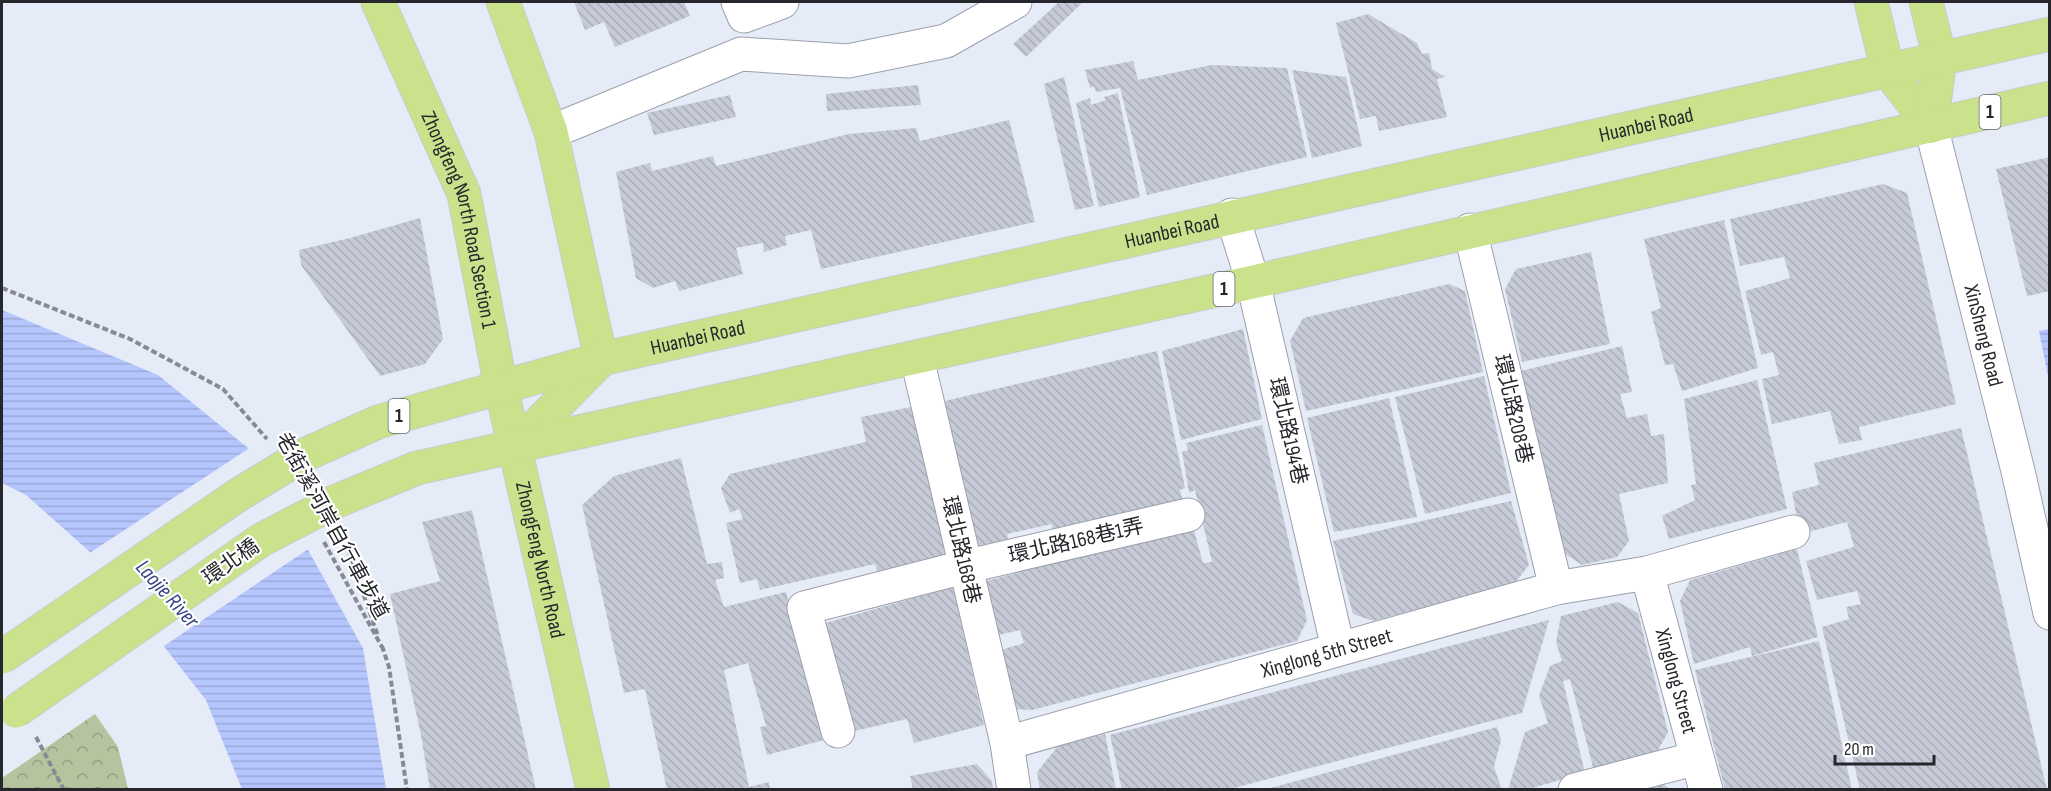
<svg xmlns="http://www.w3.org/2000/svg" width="2051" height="791" viewBox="0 0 2051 791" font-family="'Sofia Sans Condensed','Noto Sans TC',sans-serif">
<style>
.park{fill:url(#park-crowns)}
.water{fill:url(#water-rules)}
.pier{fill:#e6ebf8}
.building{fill:url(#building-back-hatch)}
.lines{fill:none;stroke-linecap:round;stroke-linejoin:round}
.minor-casing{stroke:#9ca0ac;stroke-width:35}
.major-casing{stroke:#cbcbcc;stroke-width:35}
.path{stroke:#878a93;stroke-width:4;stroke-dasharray:6 3;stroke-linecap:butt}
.minor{stroke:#fff;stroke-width:33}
.major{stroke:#cae28b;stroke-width:33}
.major-bridge-casing{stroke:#cbcbcc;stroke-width:35;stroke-linecap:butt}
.major-bridge{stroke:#cae28b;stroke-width:33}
.labels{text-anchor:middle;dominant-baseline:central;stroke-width:4.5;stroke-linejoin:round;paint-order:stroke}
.shield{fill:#fff;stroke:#66686b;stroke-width:1.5}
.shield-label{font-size:20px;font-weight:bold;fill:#25272c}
.street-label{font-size:21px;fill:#25272c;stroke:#fff}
.water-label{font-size:22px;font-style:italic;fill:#364385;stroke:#fff}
</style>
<defs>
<pattern id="park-crowns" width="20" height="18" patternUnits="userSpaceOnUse" patternTransform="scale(1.5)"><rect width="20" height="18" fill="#b6c39f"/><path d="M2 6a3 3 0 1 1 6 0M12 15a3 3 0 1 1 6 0" fill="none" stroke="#949e82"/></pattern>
<pattern id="water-rules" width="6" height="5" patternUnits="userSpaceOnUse" patternTransform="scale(1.5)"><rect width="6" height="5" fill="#b5c5fd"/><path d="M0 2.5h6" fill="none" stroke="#9ca9d9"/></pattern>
<pattern id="building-back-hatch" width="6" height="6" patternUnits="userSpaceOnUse" patternTransform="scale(1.5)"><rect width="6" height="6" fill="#c6cad7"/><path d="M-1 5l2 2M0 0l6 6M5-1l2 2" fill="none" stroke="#aaaeb9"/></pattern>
</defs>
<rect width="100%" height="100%" fill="#e6ebf8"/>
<!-- park -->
<polygon class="park" points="95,714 118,747 128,789 2,789 2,778"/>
<!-- water -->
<g class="water">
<polygon points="2,310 158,375 253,452 363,648 386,789 242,789 206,700 90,552 26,495 2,483"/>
<polygon points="2049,329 2050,329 2049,381 2039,331"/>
</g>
<!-- pier -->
<polygon class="pier" points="251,447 310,548 161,648 88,554"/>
<!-- building -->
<g class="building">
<polygon points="574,2 684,2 690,16 615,47 604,22 585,30"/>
<polygon points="1059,2 1083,2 1026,57 1013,44"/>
<polygon points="1368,14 1417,43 1422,54 1429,53 1432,69 1445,77 1437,79 1447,117 1379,131 1376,116 1360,119 1336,23"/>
<polygon points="1133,61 1138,80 1212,65 1287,68 1307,157 1147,195 1120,88 1096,92 1094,86 1090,88 1085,70"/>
<polygon points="1292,70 1346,77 1362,146 1312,158"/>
<polygon points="1064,77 1094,206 1075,210 1044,84"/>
<polygon points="918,85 921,105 827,111 826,94"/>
<polygon points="1118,93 1140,197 1099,207 1076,103 1090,98 1091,105 1106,100 1104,97"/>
<polygon points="730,95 736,117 654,135 647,113"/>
<polygon points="1009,120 1035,222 821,269 811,230 785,236 787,245 764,252 763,243 736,248 743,274 679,291 675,281 653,288 636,278 616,172 650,163 652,171 713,156 716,166 849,134 916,128 920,141"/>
<polygon points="2050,157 2050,291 2027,296 1996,169"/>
<polygon points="1883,184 1907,193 1956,404 1859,427 1862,440 1839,444 1830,411 1772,424 1762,379 1779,375 1773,352 1761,355 1745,291 1790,278 1784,257 1740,266 1730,219"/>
<polygon points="420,218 443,339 425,364 380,376 301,265 299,250 350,238"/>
<polygon points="1724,220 1758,368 1682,391 1673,364 1665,365 1651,312 1661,308 1644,239"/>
<polygon points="1591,252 1610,344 1522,362 1505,289 1516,269"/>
<polygon points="1449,284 1465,291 1483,372 1306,411 1290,341 1303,318"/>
<polygon points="1243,329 1262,419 1181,440 1162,351"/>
<polygon points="1622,346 1632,392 1620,394 1627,418 1647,414 1651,436 1664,434 1668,483 1619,494 1629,541 1617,557 1582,565 1562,552 1521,371"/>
<polygon points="1157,351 1185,488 1180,490 1183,503 1053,533 1052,524 1007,534 1008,540 976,546 945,401"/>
<polygon points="1484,376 1511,493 1425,514 1395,397"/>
<polygon points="1757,380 1787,509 1669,539 1662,516 1695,500 1691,485 1696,484 1684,399"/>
<polygon points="1389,398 1417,517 1334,532 1307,418"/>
<polygon points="916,406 946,559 878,574 875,564 760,590 757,579 740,583 726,523 743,519 739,509 730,513 721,488 730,474 866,442 861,417"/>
<polygon points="1262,425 1307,620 1297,641 1032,710 1016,709 1001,650 1024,643 1020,630 998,635 986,581 1193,527 1203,563 1212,562 1195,490 1189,493 1182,451 1188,451 1186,443"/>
<polygon points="1961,428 2047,790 1860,790 1822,627 1849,619 1846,607 1861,604 1857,591 1817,600 1806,561 1854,547 1847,522 1800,534 1792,492 1819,485 1814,463"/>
<polygon points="681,458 707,564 722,562 724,578 715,580 724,607 786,592 824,740 767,755 760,727 766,726 748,663 724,670 749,787 769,782 770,790 667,790 645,689 624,693 582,505 614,476"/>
<polygon points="1511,501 1529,565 1514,584 1373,621 1353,614 1333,541"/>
<polygon points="472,510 536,790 430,790 421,735 390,594 440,581 422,522"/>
<polygon points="1797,549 1818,637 1752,656 1750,647 1694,664 1680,601 1690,580"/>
<polygon points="953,587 984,725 914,743 907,719 850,732 822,624"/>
<polygon points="1618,602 1638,613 1668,732 1656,754 1594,771 1570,679 1563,681 1585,773 1525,790 1508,790 1525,732 1548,723 1539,696 1550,666 1562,661 1556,642 1561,616"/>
<polygon points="1549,620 1522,713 1226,790 1122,790 1110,735"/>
<polygon points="1819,641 1852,790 1725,790 1695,670"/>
<polygon points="1497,727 1501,740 1494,767 1502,790 1263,790"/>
<polygon points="1105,734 1116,790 1040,790 1037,772 1058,746"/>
<polygon points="977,764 992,781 993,790 913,790 910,776"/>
<polygon points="1663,784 1671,790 1648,790 1647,789"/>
</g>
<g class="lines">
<!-- minor casing -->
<g class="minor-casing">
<g id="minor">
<polyline points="738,2 744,16 782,2"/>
<path id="s1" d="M1931 126 2018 471 2050 613"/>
<polyline points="551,132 741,54 848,61 946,41 1015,2"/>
<polyline points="1232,215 1253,282 1338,648"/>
<polyline points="1470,230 1556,588"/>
<polyline points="917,358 1007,743 1014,790"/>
<path id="s2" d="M1647 573 1706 790"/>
<polyline points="838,731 804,608 964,567 1188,515"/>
<path id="s3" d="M1007 743 1556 588 1647 573 1793 532"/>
<polyline points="1575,790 1697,758"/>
</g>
</g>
<!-- major casing -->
<g class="major-casing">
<g id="major">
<path id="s4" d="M378 2 464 194 501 387 593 790"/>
<polyline points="503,2 551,132 601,359"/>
<polyline points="1871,2 1888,71 1931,126"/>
<polyline points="1926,2 1940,59 1931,126"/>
<polyline points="516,446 600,361"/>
<path id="s5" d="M302 456 378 422 601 359 2050 34"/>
<polyline points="332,503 417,468 1253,282 2050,98"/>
</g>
</g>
<!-- path -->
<g class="path">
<polyline points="2,288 130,339 223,389 267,439"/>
<polyline points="343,535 378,636"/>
<polyline points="324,542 382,647"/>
<polyline points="382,646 389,667 407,790"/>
<polyline points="36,737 64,790"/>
</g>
<!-- minor -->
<use href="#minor" class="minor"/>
<!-- major -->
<use href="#major" class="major"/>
<!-- major-bridge casing -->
<g class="major-bridge-casing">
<g id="major-bridge">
<polyline points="2,657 238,495 302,456"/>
<polyline points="16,711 261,540 332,503"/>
</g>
</g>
<!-- major-bridge -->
<use href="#major-bridge" class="major-bridge"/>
</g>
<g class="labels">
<!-- shield labels -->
<g class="shield">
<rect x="1979.5" y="95" width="21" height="34" rx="4.5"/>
<rect x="1213.5" y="272" width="21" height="34" rx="4.5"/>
<rect x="388.5" y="399" width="21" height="34" rx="4.5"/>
</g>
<g class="shield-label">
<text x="1990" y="112">1</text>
<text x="1224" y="289">1</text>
<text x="399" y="416">1</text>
</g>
<!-- street labels -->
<g class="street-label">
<text stroke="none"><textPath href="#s5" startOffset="1386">Huanbei Road</textPath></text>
<text stroke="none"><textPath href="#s4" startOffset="234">Zhongfeng North Road Section 1</textPath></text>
<text stroke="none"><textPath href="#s5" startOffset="900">Huanbei Road</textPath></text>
<text stroke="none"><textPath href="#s1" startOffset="216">XinSheng Road</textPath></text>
<text stroke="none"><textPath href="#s5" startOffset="414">Huanbei Road</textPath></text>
<text transform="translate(1513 409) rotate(77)">環北路208巷</text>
<text transform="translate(1288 431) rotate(77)">環北路194巷</text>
<text transform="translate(332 526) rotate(61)">老街溪河岸自行車步道</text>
<text transform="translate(1076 541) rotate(-13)">環北路168巷1弄</text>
<text transform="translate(961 550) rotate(77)">環北路168巷</text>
<text stroke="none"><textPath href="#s4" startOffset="584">ZhongFeng North Road</textPath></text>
<text transform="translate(231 562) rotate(-35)">環北橋</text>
<text stroke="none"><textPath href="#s3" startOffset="332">Xinglong 5th Street</textPath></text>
<text stroke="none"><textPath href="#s2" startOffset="112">Xinglong Street</textPath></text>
</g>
<!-- water labels -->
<g class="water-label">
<text transform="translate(167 594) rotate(48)">Laojie River</text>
</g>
</g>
<!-- border -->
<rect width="2051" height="791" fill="none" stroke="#25272c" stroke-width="6"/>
<!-- scale -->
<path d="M1835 755v9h99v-9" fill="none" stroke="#25272c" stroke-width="3"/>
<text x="1844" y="755" font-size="18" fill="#25272c" stroke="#ffffff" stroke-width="4.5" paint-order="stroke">20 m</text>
</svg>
